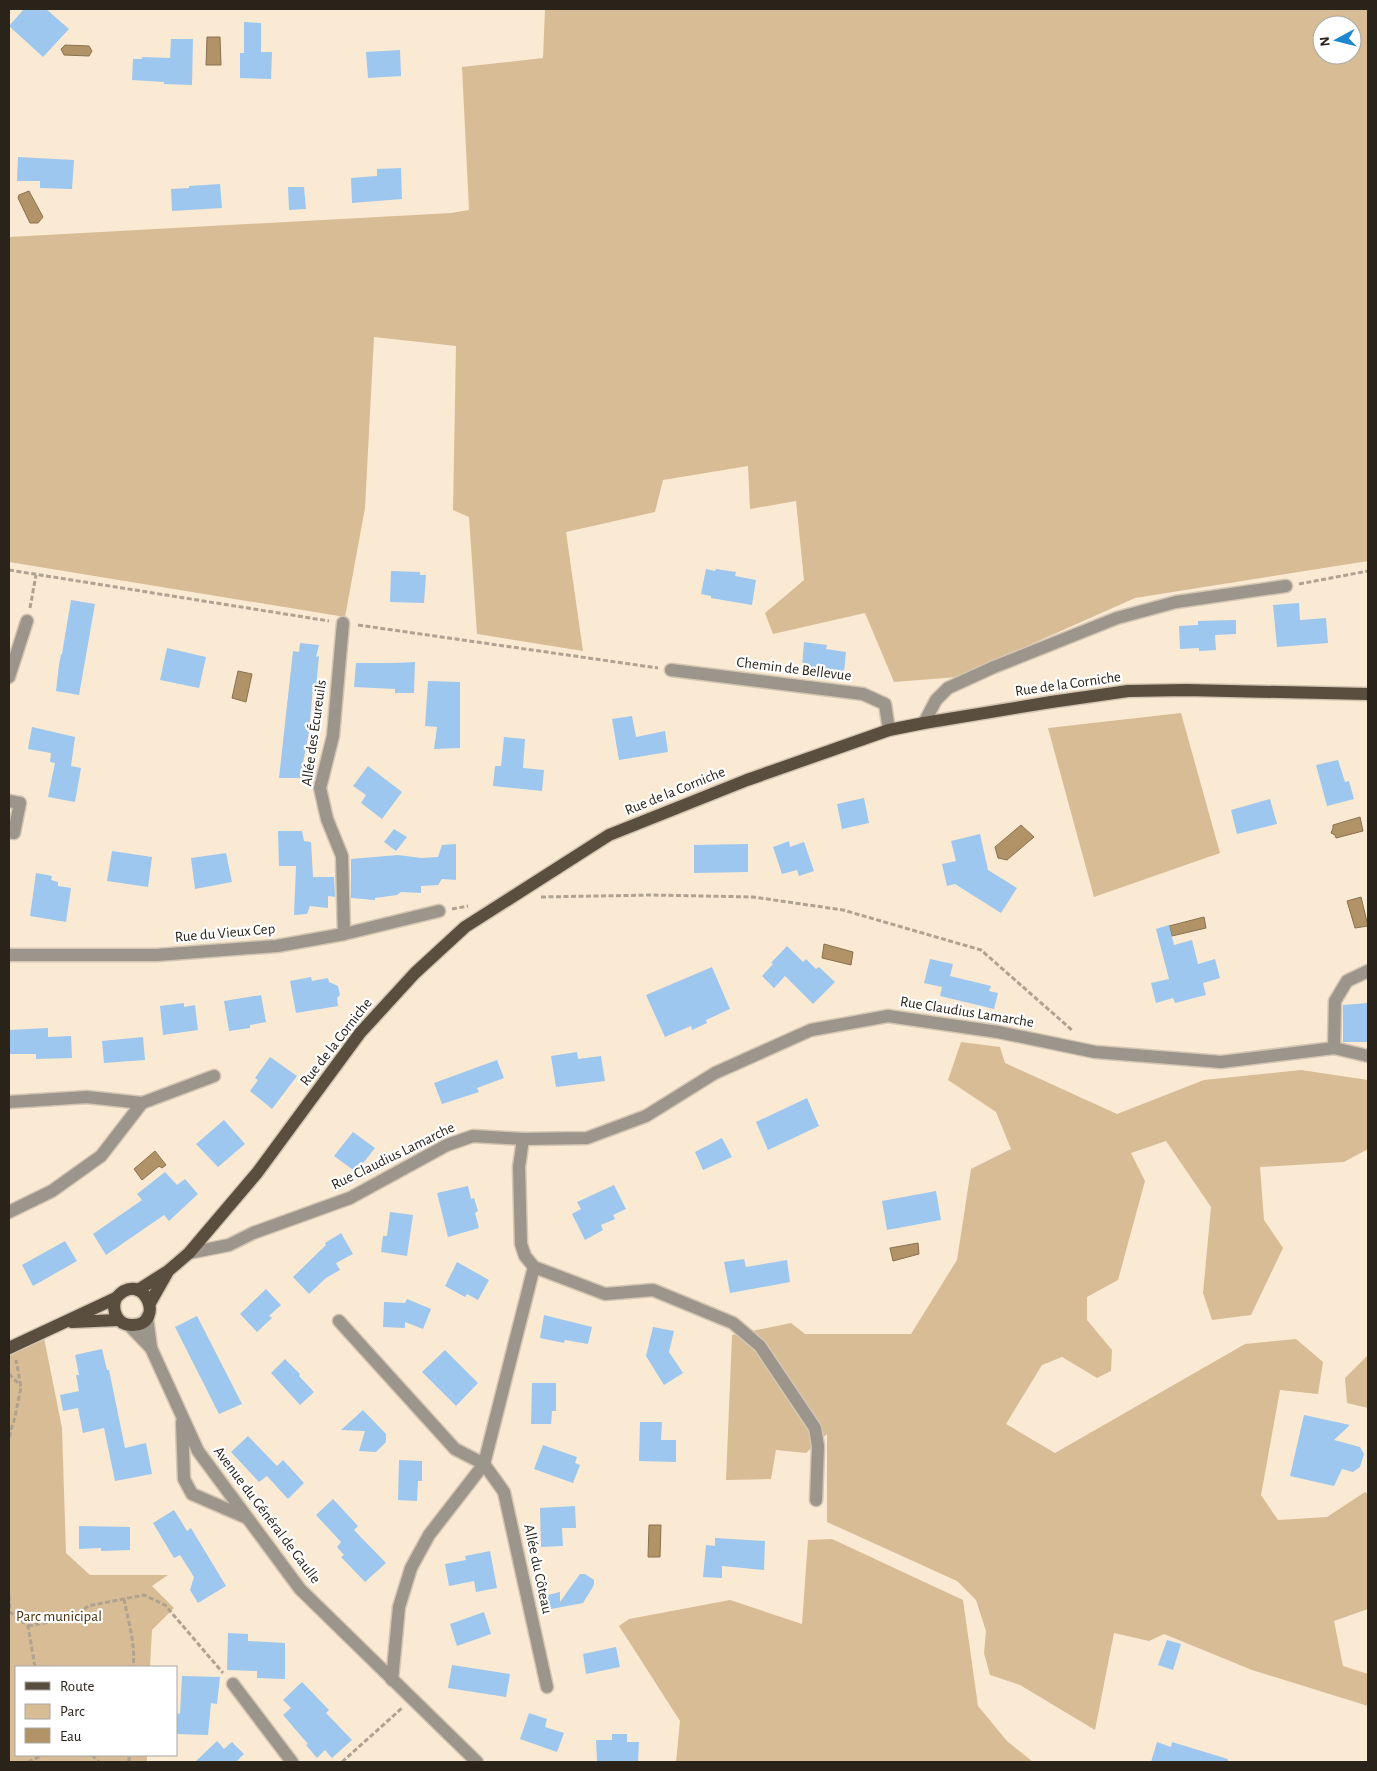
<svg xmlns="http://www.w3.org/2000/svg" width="1377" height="1771" viewBox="0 0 1377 1771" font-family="'Alegreya Sans',sans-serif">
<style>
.green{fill:#d8bc96;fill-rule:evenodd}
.water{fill:#b29367;stroke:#897150}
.building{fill:#9dc7ee}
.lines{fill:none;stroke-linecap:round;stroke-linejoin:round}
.minor-casing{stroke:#d4c6b2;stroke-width:15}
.major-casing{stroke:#d4c6b2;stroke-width:15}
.path{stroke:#afa290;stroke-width:3;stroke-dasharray:5 2.5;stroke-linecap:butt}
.minor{stroke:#9c958c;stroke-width:12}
.major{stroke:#5a4e3e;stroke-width:12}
.labels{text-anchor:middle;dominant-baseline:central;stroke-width:4.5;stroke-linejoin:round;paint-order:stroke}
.street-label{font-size:15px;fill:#29231a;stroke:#fff}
.park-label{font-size:15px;fill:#4a330e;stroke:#fff}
</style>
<rect width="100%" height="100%" fill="#faead3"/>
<!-- green -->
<g class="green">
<path d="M545 9H1368V561L1135 598 958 677 894 682 865 613 773 634 765 613 804 580 796 501 750 509 748 466 663 480 655 512 566 532 583 651 477 634 469 517 453 510 456 346 374 337 365 508 345 617 9 562V237L451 213 469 210 462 67 543 58ZM1322 25H1352V55H1322Z"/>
<polygon points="1181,713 1220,853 1094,897 1048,728"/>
<polygon points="961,1042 1000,1047 1005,1063 1117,1114 1204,1080 1301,1070 1368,1080 1368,1149 1344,1162 1260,1167 1264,1220 1283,1248 1251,1315 1212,1320 1203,1293 1211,1207 1166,1141 1131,1153 1145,1181 1118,1280 1087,1297 1087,1320 1112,1350 1111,1371 1097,1378 1062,1357 1042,1365 1006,1424 1055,1453 1245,1344 1296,1339 1323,1362 1318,1394 1280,1390 1261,1495 1278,1520 1327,1517 1365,1492 1368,1494 1368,1609 1334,1621 1343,1666 1368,1674 1368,1706 1252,1670 1164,1634 1149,1641 1114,1633 1095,1730 1020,1685 990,1675 984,1653 986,1631 976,1600 957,1581 827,1522 827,1434 806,1453 776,1450 771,1479 726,1480 732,1335 791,1323 805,1334 911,1334 957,1260 971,1169 1011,1149 996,1112 948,1080"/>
<polygon points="43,1333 62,1428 66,1553 90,1575 168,1575 152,1586 174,1608 152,1630 150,1667 16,1667 16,1755 147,1755 147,1762 9,1762 9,1348"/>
<polygon points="1368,1355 1368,1408 1347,1403 1345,1378"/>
<polygon points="832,1539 963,1600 978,1706 1007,1741 1033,1762 676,1762 680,1721 619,1626 629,1619 730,1600 802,1624 808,1540"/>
</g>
<!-- water -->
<g class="water">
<polygon points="207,37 220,37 221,65 206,65"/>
<polygon points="65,45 89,46 92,51 89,56 64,55 61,49"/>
<polygon points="29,191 43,217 38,223 30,223 18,198 19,195"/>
<polygon points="238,671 252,674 246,702 232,698"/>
<polygon points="1360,817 1363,831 1336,838 1335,835 1331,833 1333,828 1333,825"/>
<polygon points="1021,825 1034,837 1007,860 998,858 995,847"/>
<polygon points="1361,897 1368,926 1355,928 1347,901"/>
<polygon points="1204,917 1206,928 1172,936 1169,926"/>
<polygon points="824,944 853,952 851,965 822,958"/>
<polygon points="155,1151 166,1165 162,1168 159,1166 142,1180 134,1169"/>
<polygon points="918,1243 919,1254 893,1261 890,1248"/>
<polygon points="649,1525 661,1525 660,1557 648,1557"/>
</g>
<!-- building -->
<g class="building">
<polygon points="24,9 46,9 69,29 43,57 9,26"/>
<polygon points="244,22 261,23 261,52 272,52 271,79 240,78 240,53 244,53"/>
<polygon points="171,39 193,39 192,85 164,84 164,82 132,80 133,59 142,59 142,57 170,58"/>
<polygon points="400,50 401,76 368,78 366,52"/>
<polygon points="18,157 74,160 72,189 40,188 40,181 17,181"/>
<polygon points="401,168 402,199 352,203 351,178 377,176 377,169"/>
<polygon points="220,184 222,208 172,211 171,189 189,188 189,186"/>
<polygon points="288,187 304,187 306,209 289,210"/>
<polygon points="706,569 715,571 716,569 736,572 735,576 756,580 752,605 711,598 711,596 701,594"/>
<polygon points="391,571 420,572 420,575 426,575 424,603 390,602"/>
<polygon points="71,600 95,604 79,695 56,691 59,665 61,654 62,654"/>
<polygon points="1299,603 1300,620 1326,618 1328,643 1277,647 1273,605"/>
<polygon points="1236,620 1236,634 1215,635 1216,650 1199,651 1199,648 1180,649 1179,626 1198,625 1198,621"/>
<polygon points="804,642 827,645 826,649 846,652 844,672 802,667"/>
<polygon points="300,643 319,645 316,657 319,656 316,687 313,687 309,732 300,778 279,778 293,651 299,652"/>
<polygon points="167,648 206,657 199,688 160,680"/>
<polygon points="415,662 414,693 395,693 395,689 354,687 356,663 394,663"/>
<polygon points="428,681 460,682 460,748 434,749 437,727 425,726"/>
<polygon points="632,716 636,737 665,731 668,752 619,760 612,719"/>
<polygon points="32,727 75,737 71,766 81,768 75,802 48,797 55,763 50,762 51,753 28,749"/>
<polygon points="504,737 525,739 523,768 544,770 542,791 493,786 495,766 501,766"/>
<polygon points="1338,760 1345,782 1349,781 1354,799 1327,806 1316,765"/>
<polygon points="368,766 402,792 382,819 361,803 366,795 353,786"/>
<polygon points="864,798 869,823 842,829 837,804"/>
<polygon points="1270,799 1277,824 1237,834 1231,810"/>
<polygon points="394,829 407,837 396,851 384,842"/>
<polygon points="278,831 302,831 304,841 311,842 313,877 334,877 335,897 328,896 328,908 310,906 307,914 294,915 296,866 279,866"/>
<polygon points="980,834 988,870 1017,888 1001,913 955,884 947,886 942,864 956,861 951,841"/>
<polygon points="789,841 790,847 804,842 814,871 799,876 797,870 782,874 773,847"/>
<polygon points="456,844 456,880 442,879 438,885 421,886 421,893 401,892 397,895 375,898 375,900 351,898 351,859 398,855 421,858 438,857 442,845"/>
<polygon points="748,844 748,872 694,873 694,845"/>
<polygon points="112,851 152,857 148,887 107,881"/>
<polygon points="226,853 232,882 195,889 191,858"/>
<polygon points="36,873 52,876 51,880 58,882 58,886 71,888 66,922 30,916"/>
<polygon points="1169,925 1174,945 1192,940 1198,964 1215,959 1220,978 1203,983 1206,995 1175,1003 1173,998 1156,1003 1151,983 1169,979 1156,929"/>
<polygon points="787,946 803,962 806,959 816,969 819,967 835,982 813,1004 785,976 774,988 762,976 773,964 771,963"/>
<polygon points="930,959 953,964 950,976 991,986 989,991 998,993 994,1009 940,996 942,987 924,983"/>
<polygon points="712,967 730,1009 706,1020 707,1023 692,1030 691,1026 665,1037 646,995"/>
<polygon points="311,977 312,981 328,978 329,982 338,986 340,995 337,998 338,1006 296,1013 290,981"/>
<polygon points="261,995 266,1022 250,1025 250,1028 229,1031 224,1001"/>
<polygon points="184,1003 184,1007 195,1005 198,1030 163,1035 160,1006"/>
<polygon points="1368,1003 1368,1042 1343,1042 1343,1005"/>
<polygon points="48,1028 48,1037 71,1036 72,1058 36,1059 36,1054 9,1054 9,1030"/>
<polygon points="143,1037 145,1060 104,1063 102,1041"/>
<polygon points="577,1052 578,1059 601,1056 605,1081 556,1087 551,1056"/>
<polygon points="270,1057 297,1076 272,1109 250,1091 258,1080 255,1078"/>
<polygon points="497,1060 504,1078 477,1088 479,1092 442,1104 434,1083"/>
<polygon points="807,1098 819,1126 768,1150 756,1122"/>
<polygon points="224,1120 245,1144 218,1167 196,1144"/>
<polygon points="353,1132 375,1148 356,1172 334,1156"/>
<polygon points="722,1138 732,1157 703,1170 695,1152"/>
<polygon points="165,1172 177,1185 185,1179 198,1194 169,1221 164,1215 106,1255 93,1234 142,1200 137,1194"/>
<polygon points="614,1185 626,1209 613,1215 615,1219 601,1225 603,1230 585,1240 572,1214 581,1209 577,1202"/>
<polygon points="468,1186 471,1199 474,1198 478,1211 475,1213 479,1228 448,1237 437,1193"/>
<polygon points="936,1191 941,1220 887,1230 882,1201"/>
<polygon points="390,1212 413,1215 407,1256 381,1252 383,1236 387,1236"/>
<polygon points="341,1233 353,1254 336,1263 340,1270 326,1278 309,1294 293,1277 326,1245 325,1243"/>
<polygon points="65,1241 77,1261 33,1286 22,1265"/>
<polygon points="744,1259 746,1267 787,1260 790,1282 730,1293 724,1262"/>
<polygon points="457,1262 489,1280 478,1300 467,1294 465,1297 445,1286"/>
<polygon points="266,1289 281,1305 269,1316 272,1318 257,1332 240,1314"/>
<polygon points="407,1299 431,1309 423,1329 405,1322 405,1328 383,1327 384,1302 405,1303"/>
<polygon points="544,1315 592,1327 588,1344 565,1340 564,1343 540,1338"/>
<polygon points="197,1316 242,1404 219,1414 175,1327"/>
<polygon points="653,1327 674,1331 669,1352 683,1373 664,1385 646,1356"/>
<polygon points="102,1349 107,1370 109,1370 125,1448 146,1443 152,1474 115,1481 104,1428 83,1433 78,1408 63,1411 60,1395 79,1391 76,1375 79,1375 75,1355"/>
<polygon points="445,1350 478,1383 456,1406 422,1372"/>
<polygon points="285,1359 300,1374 299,1376 314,1392 300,1405 271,1373"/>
<polygon points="532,1383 556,1383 556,1411 552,1411 551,1424 531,1424"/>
<polygon points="363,1410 386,1434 386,1442 376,1452 359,1451 365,1431 341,1430"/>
<polygon points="1304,1415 1350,1425 1334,1440 1360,1447 1364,1454 1360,1467 1353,1472 1342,1469 1334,1486 1290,1476"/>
<polygon points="640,1422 662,1422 661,1440 676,1440 676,1462 639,1461"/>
<polygon points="248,1436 277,1466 283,1460 304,1483 288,1499 267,1476 259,1482 231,1452"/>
<polygon points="543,1445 577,1457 575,1463 580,1465 573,1483 534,1469"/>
<polygon points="399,1460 422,1461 422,1481 418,1481 417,1501 398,1500"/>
<polygon points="333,1499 358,1526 354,1530 386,1563 365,1582 341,1557 344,1555 337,1547 341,1542 316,1515"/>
<polygon points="575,1506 576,1528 562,1528 563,1546 541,1547 540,1508"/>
<polygon points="174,1510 187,1531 191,1528 226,1586 198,1603 190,1590 194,1577 180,1555 174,1558 153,1523"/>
<polygon points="79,1526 130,1527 130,1550 101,1551 101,1548 79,1549"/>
<polygon points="715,1538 765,1541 764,1570 722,1566 722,1578 703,1577 706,1545 715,1546"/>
<polygon points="490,1551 497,1588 476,1592 474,1581 449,1586 445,1564 466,1560 465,1556"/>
<polygon points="580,1574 585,1574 594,1580 594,1585 583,1603 546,1610 544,1596 560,1592 560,1602"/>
<polygon points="484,1612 491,1634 457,1646 450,1624"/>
<polygon points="228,1633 248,1634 248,1641 285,1643 285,1679 257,1678 257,1671 227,1670"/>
<polygon points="1167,1640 1181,1644 1173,1670 1158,1665"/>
<polygon points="616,1647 620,1667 586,1674 583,1654"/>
<polygon points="452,1665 510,1674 506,1697 448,1688"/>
<polygon points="182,1676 220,1677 217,1704 211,1703 208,1735 176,1734 176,1713 180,1714"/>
<polygon points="302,1682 329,1710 326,1713 352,1740 332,1758 325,1750 317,1758 306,1745 308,1744 283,1715 291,1708 283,1700"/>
<polygon points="529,1713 547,1719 545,1727 564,1733 557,1752 520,1739"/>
<polygon points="612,1734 627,1734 627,1742 639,1742 638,1762 597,1762 596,1740 612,1740"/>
<polygon points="217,1741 224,1749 232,1742 244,1754 236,1762 195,1762"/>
<polygon points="1157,1742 1171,1747 1172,1742 1228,1759 1228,1762 1151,1762"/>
</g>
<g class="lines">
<!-- minor casing -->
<g class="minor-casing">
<g id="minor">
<polyline points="343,623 333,736 320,788 327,819 342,856 344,934"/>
<polyline points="671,670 863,694 885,704 889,730"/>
<polyline points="9,677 27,621"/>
<polyline points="924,723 936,700 948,688 994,667 1117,618 1176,602 1286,586"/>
<polyline points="9,801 20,803 14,833 9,832"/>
<polyline points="9,955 157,955 277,946 344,934 439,911"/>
<polyline points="1334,1048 1335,1001 1347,981 1368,971"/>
<polyline points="9,1102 87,1097 142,1103 214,1076"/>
<polyline points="523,1139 519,1167 521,1244 525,1256 534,1267 605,1294 653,1290 733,1323 760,1346 815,1428 818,1446 816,1500"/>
<polyline points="9,1212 52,1191 101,1156 142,1103"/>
<polyline points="189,1253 229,1245 253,1233 350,1198 447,1145 473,1136 523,1139 587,1138 646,1116 715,1073 811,1030 888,1016 998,1032 1095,1052 1221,1062 1334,1048 1368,1056"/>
<polyline points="147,1317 151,1348 198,1451 300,1589 477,1762"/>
<polyline points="339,1321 455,1449 484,1464 504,1492 547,1687"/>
<polyline points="129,1325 151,1348"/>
<polyline points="182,1422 184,1479 192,1494 245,1517"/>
<polyline points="392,1680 399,1607 411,1568 429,1535 484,1464 534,1267"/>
<polyline points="233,1684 292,1762"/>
</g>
</g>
<!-- major casing -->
<g class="major-casing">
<g id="major">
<polyline points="138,1290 168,1271 189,1253 257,1173 360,1033 415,973 465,927 609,835 747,780 889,730 924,723 1051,702 1128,691 1186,690 1368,694"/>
<polyline points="150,1303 167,1273"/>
<polyline points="72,1322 118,1320"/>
<path d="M9 1348 116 1298C143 1267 167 1324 133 1325 117 1326 111 1310 116 1298"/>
</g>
</g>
<!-- path -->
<g class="path">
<polyline points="9,570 329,621"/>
<polyline points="1299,584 1368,571"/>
<polyline points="30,608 36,575"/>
<polyline points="358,625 658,668"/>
<polyline points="541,897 652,895 753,897 843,910 981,950 1073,1031"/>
<polyline points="452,909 468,906"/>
<polyline points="9,1374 21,1386"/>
<polyline points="9,1437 15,1417 21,1387 16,1360"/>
<polyline points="9,1596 10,1612 28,1626 35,1667"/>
<path d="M124 1599C128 1621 136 1645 133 1667"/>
<polyline points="28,1626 76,1617 88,1606 144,1595 165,1605 223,1673"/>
<polyline points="92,1755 99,1762"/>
<polyline points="28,1762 43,1755"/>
<polyline points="129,1762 129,1755"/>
<polyline points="342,1762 402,1708"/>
</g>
<!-- minor -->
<use href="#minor" class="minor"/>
<!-- major -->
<use href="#major" class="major"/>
</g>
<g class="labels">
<!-- street labels -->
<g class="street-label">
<text transform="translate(794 669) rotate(7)">Chemin de Bellevue</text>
<text transform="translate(1068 684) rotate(-8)">Rue de la Corniche</text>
<text transform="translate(314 733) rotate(-82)">Allée des Écureuils</text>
<text transform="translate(675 791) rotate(-22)">Rue de la Corniche</text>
<text transform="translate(225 933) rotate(-5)">Rue du Vieux Cep</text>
<text transform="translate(967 1012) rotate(9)">Rue Claudius Lamarche</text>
<text transform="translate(336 1042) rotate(-52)">Rue de la Corniche</text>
<text transform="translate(393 1156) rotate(-26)">Rue Claudius Lamarche</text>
<text transform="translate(267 1515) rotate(53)">Avenue du Général de Gaulle</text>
<text transform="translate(538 1569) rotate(78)">Allée du Côteau</text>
</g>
<!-- park labels -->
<g class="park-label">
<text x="59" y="1616">Parc municipal</text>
</g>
</g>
<!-- border -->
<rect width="1377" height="1771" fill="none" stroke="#29231a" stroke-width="20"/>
<!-- legend -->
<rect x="15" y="1666" width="162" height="90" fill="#ffffff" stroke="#a9a7a3"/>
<rect x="25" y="1682" width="25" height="8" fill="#5a4e3e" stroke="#a9a7a3"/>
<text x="60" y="1691" font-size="15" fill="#29231a">Route</text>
<rect x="25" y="1704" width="25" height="15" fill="#d8bc96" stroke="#a9a7a3"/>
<text x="60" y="1716" font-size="15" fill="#29231a">Parc</text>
<rect x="25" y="1728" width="25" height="15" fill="#b29367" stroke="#a9a7a3"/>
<text x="60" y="1741" font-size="15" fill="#29231a">Eau</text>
<!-- north arrow -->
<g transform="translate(1337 40) rotate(263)"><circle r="24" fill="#ffffff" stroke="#a9a7a3"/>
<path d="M0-4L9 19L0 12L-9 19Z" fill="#1e86d0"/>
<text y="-8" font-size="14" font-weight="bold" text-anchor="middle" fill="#29231a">N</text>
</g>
</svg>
